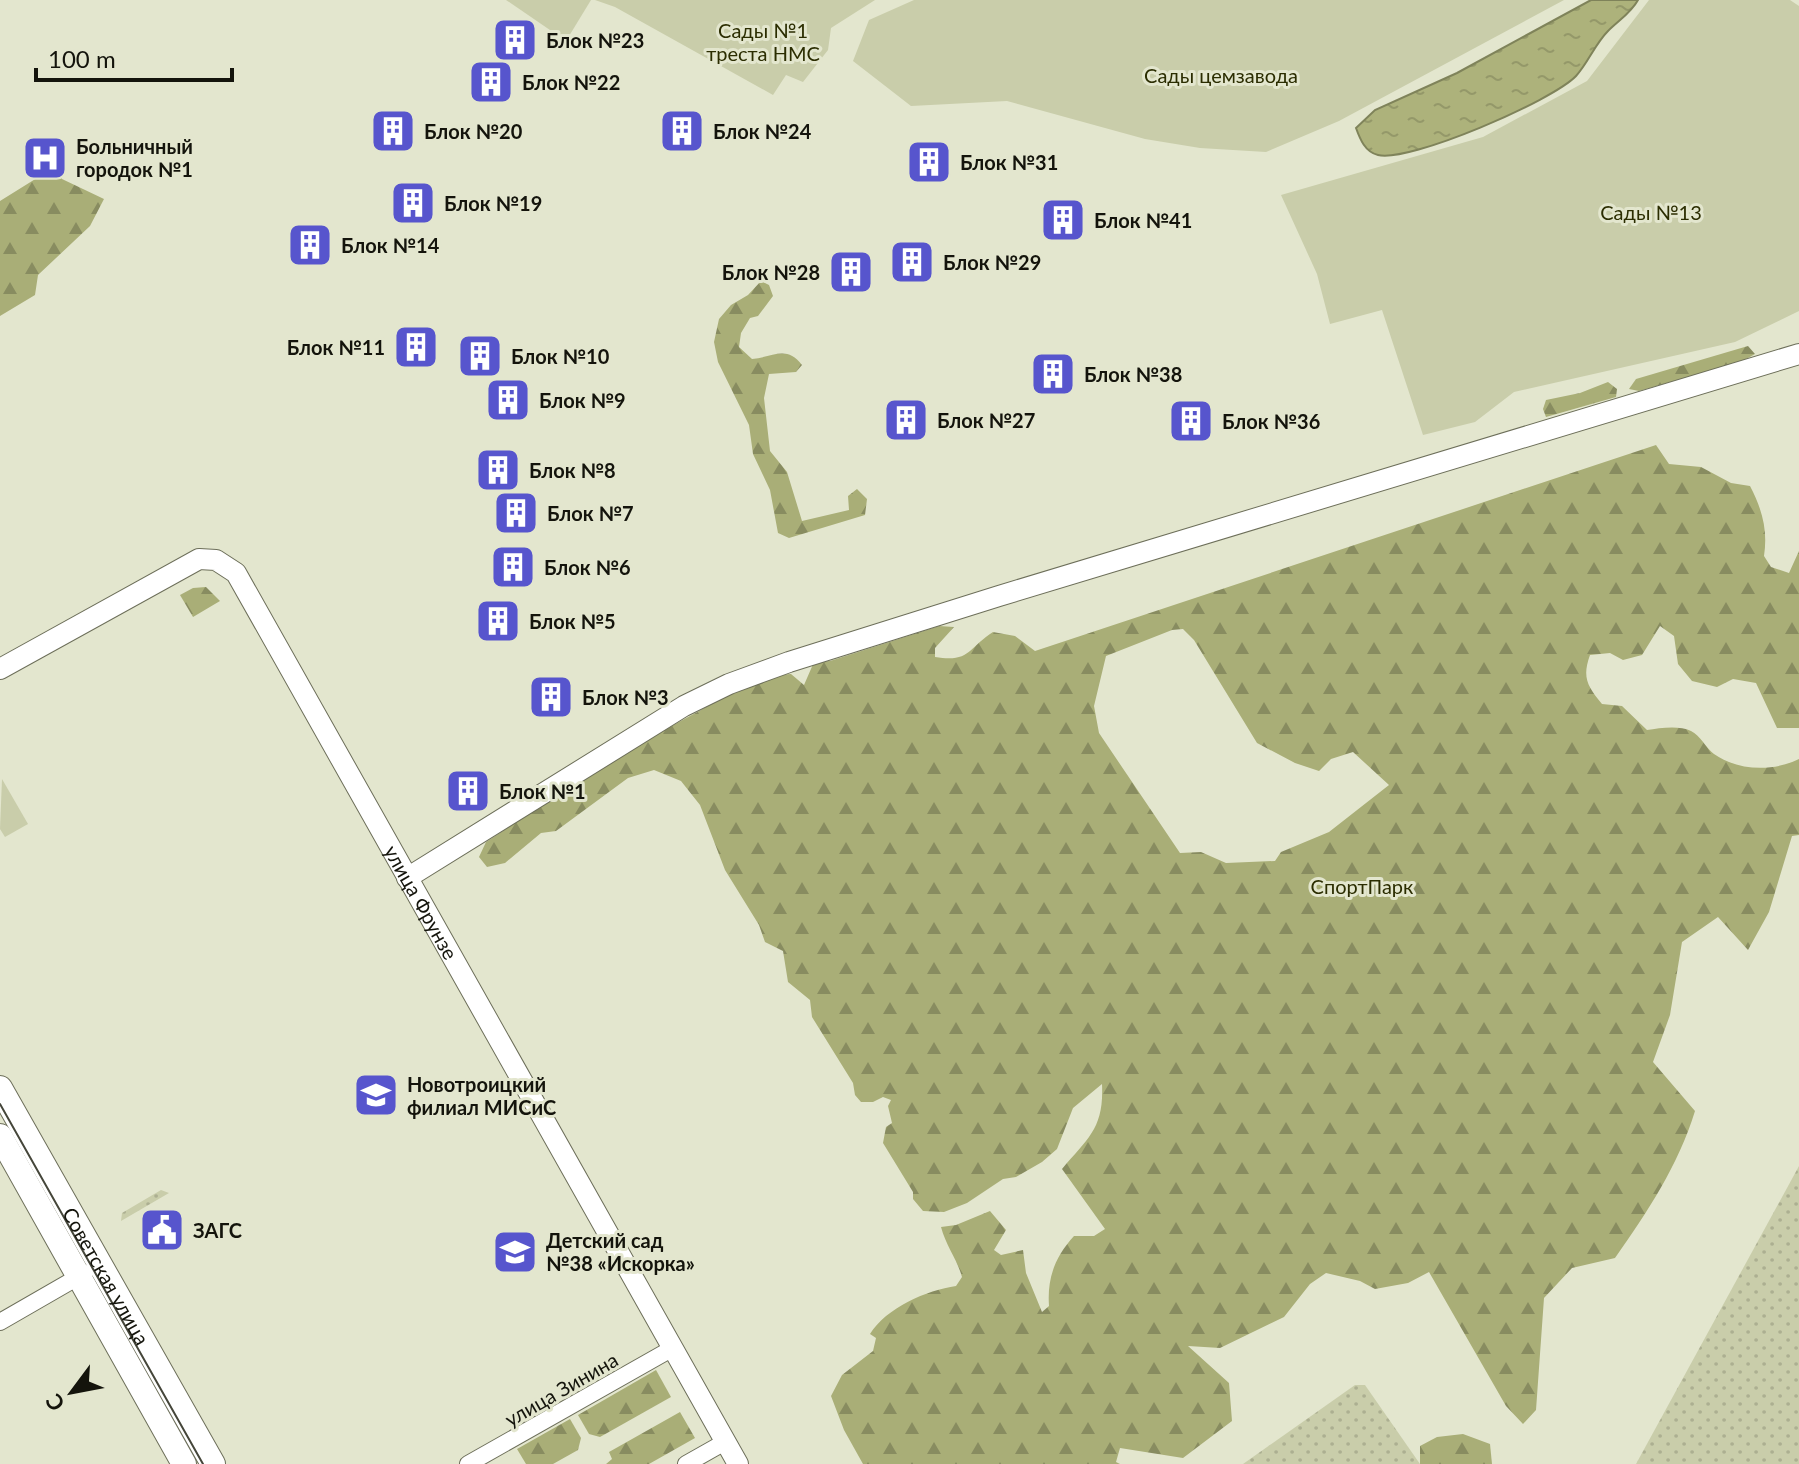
<svg xmlns="http://www.w3.org/2000/svg" width="1799" height="1464" viewBox="0 0 1799 1464" font-family="Lato,sans-serif">
<style>
.grass{fill:url(#grass-dots)}
.forest{fill:url(#forest-firs);fill-rule:evenodd}
.garden{fill:#c9cdaa}
.water{fill:url(#water-ripples);stroke:#7f835a;stroke-width:2}
.lines{fill:none;stroke-linecap:round;stroke-linejoin:round}
.minor-casing{stroke:#6d6f5a;stroke-width:18}
.tertiary-casing{stroke:#6d6f5a;stroke-width:22}
.primary-casing{stroke:#6d6f5a;stroke-width:26}
.minor{stroke:#fff;stroke-width:16}
.tertiary{stroke:#fff;stroke-width:20}
.primary{stroke:#fff;stroke-width:24}
.tram{stroke:#45463a;stroke-width:2}
.labels{text-anchor:middle;dominant-baseline:central;stroke-width:6;stroke-linejoin:round;paint-order:stroke}
.park-label{font-size:20px;fill:#2b2d01;stroke:#e3e6ce}
.poi-label{font-size:20px;font-weight:bold;fill:#14140c;stroke:#e3e6ce;text-anchor:start}
.street-label{font-size:20px;fill:#14140c;stroke:#e3e6ce}
</style>
<defs>
<pattern id="grass-dots" width="8" height="8" patternUnits="userSpaceOnUse" patternTransform="scale(2)"><rect width="8" height="8" fill="#c9cdaa"/><path d="M2 2h.1M6 6h.1" fill="none" stroke="#acaf91" stroke-width="1.8" stroke-linecap="round"/></pattern>
<pattern id="forest-firs" width="22" height="20" patternUnits="userSpaceOnUse" patternTransform="scale(2)"><rect width="22" height="20" fill="#a9ae77"/><path d="M5 1l3.5 6h-7zM16 11l3.5 6h-7z" fill="#888c60"/></pattern>
<pattern id="water-ripples" width="26" height="14" patternUnits="userSpaceOnUse" patternTransform="scale(2)"><rect width="26" height="14" fill="#adb27b"/><path d="M2 4q2-2 4 0t4 0M15 11q2-2 4 0t4 0" fill="none" stroke="#949869"/></pattern>
</defs>
<rect width="100%" height="100%" fill="#e3e6ce"/>
<!-- grass -->
<g class="grass">
<polygon points="1799,1166 1799,1464 1636,1464"/>
<polygon points="161,1190 169,1193 121,1221 122,1213"/>
<polygon points="1355,1385 1365,1385 1420,1464 1243,1464"/>
</g>
<!-- forest -->
<g class="forest">
<polygon points="53,168 62,179 104,199 90,226 38,275 35,295 0,316 0,201"/>
<path d="M761 281 769 285 773 296 758 316 750 318 741 333 739 347 752 359C773 357 787 345 802 365L796 372 769 374 764 398 770 451 787 472 802 521 849 510 848 496 857 489 867 499 865 515 789 538 778 533 770 490 753 454 749 425 718 362 714 342 719 319 731 305 748 295Z"/>
<polygon points="1748,346 1755,354 1741,362 1639,391 1629,389 1636,379"/>
<polygon points="1608,382 1617,389 1616,397 1546,417 1543,409 1546,400 1580,393"/>
<path d="M1656 445 1669 464 1701 467 1731 483 1750 486C1762 509 1768 530 1764 556L1771 567 1789 573 1799 551V728H1777L1756 683 1733 679 1717 687 1692 681 1678 664 1674 636 1660 626 1642 655 1623 660 1610 653 1590 655C1582 677 1587 686 1602 704L1622 706 1647 730C1660 728 1679 725 1691 731 1700 735 1706 748 1714 754 1738 771 1773 772 1799 759V835L1792 836 1769 912 1748 950 1718 917 1682 942 1670 1015 1653 1062 1695 1111C1678 1166 1648 1211 1615 1258L1572 1268 1544 1298 1536 1410 1523 1424 1506 1406 1429 1272 1408 1283 1375 1289 1360 1281 1326 1273 1310 1284 1284 1317 1220 1348 1188 1346 1229 1383 1232 1421 1183 1458 1120 1448 1116 1462 1120 1464H863L844 1430 831 1396 842 1375 873 1351 876 1338 870 1334C886 1308 927 1290 956 1286L962 1277C957 1259 946 1246 941 1227L956 1225 990 1211 1006 1230 994 1250 1001 1255 1023 1250 1026 1273 1042 1312 1049 1306C1047 1278 1055 1257 1074 1236H1094L1105 1229 1062 1169C1089 1137 1104 1128 1102 1084L1073 1108 1057 1149 1042 1162 1016 1177 1003 1179 967 1203 944 1212 923 1211 913 1199V1192L883 1143 886 1127 892 1123 888 1106 891 1100 883 1097 873 1102H861L855 1095 853 1083 812 1017 810 1000 788 982 783 951 765 942 759 925 725 870 700 805 681 781 654 770 628 778 556 831 541 833 505 863 487 867 479 857 486 842C557 795 626 750 701 710 729 694 757 675 791 674L804 685 814 662 830 661 939 626 954 627 935 648V657C970 663 968 648 993 632L1015 636 1035 651ZM1183 629 1194 640 1257 743 1295 763 1319 771 1331 759 1353 752 1389 785 1329 832 1281 852 1275 861 1226 863 1201 852 1180 853 1099 733 1094 706 1106 656 1172 630Z"/>
<polygon points="206,587 220,601 193,617 180,595 193,588"/>
<polygon points="656,1370 671,1397 600,1437 589,1434 578,1415"/>
<polygon points="680,1412 695,1438 649,1464 606,1464 612,1459 609,1452"/>
<polygon points="570,1419 581,1438 578,1450 553,1464 526,1464 517,1449"/>
<polygon points="1463,1434 1490,1444 1492,1464 1420,1464 1420,1446 1437,1437"/>
</g>
<!-- garden -->
<g class="garden">
<polygon points="506,0 591,0 566,41"/>
<polygon points="595,0 875,0 831,28 828,50 803,82 786,75 773,95 615,7"/>
<polygon points="914,0 1564,0 1339,121 1266,152 1200,148 1145,139 1007,101 911,106 853,61 869,20"/>
<polygon points="1649,0 1790,0 1799,6 1799,311 1735,342 1514,392 1475,422 1423,435 1382,310 1330,324 1317,274 1281,195 1483,137 1587,81"/>
<polygon points="2,779 28,824 5,837 0,829"/>
</g>
<!-- water -->
<path class="water" d="M1591 0H1638C1631 13 1619 20 1608 31 1595 44 1588 63 1576 76 1552 101 1409 163 1378 155 1365 152 1360 139 1356 128L1375 110 1457 73Z"/>
<g class="lines">
<!-- minor casing -->
<g class="minor-casing">
<g id="minor">
<polyline points="0,1322 85,1273"/>
<polyline points="468,1464 673,1348"/>
<polyline points="686,1464 725,1442"/>
</g>
</g>
<!-- tertiary casing -->
<g class="tertiary-casing">
<g id="tertiary">
<path id="s1" d="M0 669 199 559 216 560 236 573 738 1464"/>
<polyline points="407,878 684,706 729,684 789,662 999,596 1799,354"/>
</g>
</g>
<!-- primary casing -->
<g class="primary-casing">
<g id="primary">
<path id="s2" d="M0 1088 213 1464"/>
<polyline points="0,1136 184,1464"/>
</g>
</g>
<!-- minor -->
<use href="#minor" class="minor"/>
<!-- tertiary -->
<use href="#tertiary" class="tertiary"/>
<!-- primary -->
<use href="#primary" class="primary"/>
<!-- tram -->
<polyline class="tram" points="0,1104 203,1464"/>
</g>
<!-- icons -->
<defs>
<g id="building-square" transform="scale(2.3)"><rect x="-9" y="-9" width="18" height="18" rx="4" fill="#5755cd" stroke="#e3e6ce"/><path d="M-4-6H4V6H1V3H-1V6H-4ZM-2.5-4.3h1.7v1.8h-1.7ZM.8-4.3h1.7v1.8H.8ZM-2.5-1h1.7V.8h-1.7ZM.8-1h1.7V.8H.8Z" fill="#fff"/></g>
<g id="hospital-square" transform="scale(2.3)"><rect x="-9" y="-9" width="18" height="18" rx="4" fill="#5755cd" stroke="#e3e6ce"/><path d="M-5-5h3v3.5h4V-5h3V5h-3V1.5h-4V5h-3Z" fill="#fff"/></g>
<g id="university-square" transform="scale(2.3)"><rect x="-9" y="-9" width="18" height="18" rx="4" fill="#5755cd" stroke="#e3e6ce"/><path d="M0-5L7-2L0 1L-7-2ZM-4 1L0 2.5L4 1V4Q0 6-4 4Z" fill="#fff"/></g>
<g id="civic-square" transform="scale(2.3)"><rect x="-9" y="-9" width="18" height="18" rx="4" fill="#5755cd" stroke="#e3e6ce"/><path d="M-.6-6.5H3V-4.5H.6V-3L4-1V1h2V6H-6V1h2V-1L-.6-3ZM-1.2 2.5V6h2.4V2.5Z" fill="#fff"/></g>
<g id="school-square" transform="scale(2.3)"><rect x="-9" y="-9" width="18" height="18" rx="4" fill="#5755cd" stroke="#e3e6ce"/><path d="M0-5L7-2L0 1L-7-2ZM-4 1L0 2.5L4 1V4Q0 6-4 4Z" fill="#fff"/></g>
</defs>
<g fill-rule="evenodd">
<use href="#building-square" x="515" y="40"/>
<use href="#building-square" x="491" y="82"/>
<use href="#building-square" x="393" y="131"/>
<use href="#building-square" x="682" y="131"/>
<use href="#hospital-square" x="45" y="158"/>
<use href="#building-square" x="929" y="162"/>
<use href="#building-square" x="413" y="203"/>
<use href="#building-square" x="1063" y="220"/>
<use href="#building-square" x="310" y="245"/>
<use href="#building-square" x="912" y="262"/>
<use href="#building-square" x="851" y="272"/>
<use href="#building-square" x="416" y="347"/>
<use href="#building-square" x="480" y="356"/>
<use href="#building-square" x="1053" y="374"/>
<use href="#building-square" x="508" y="400"/>
<use href="#building-square" x="906" y="420"/>
<use href="#building-square" x="1191" y="421"/>
<use href="#building-square" x="498" y="470"/>
<use href="#building-square" x="516" y="513"/>
<use href="#building-square" x="513" y="567"/>
<use href="#building-square" x="498" y="621"/>
<use href="#building-square" x="551" y="697"/>
<use href="#building-square" x="468" y="791"/>
<use href="#university-square" x="376" y="1095"/>
<use href="#civic-square" x="162" y="1230"/>
<use href="#school-square" x="515" y="1252"/>
</g>
<g class="labels">
<!-- park labels -->
<g class="park-label">
<text x="763" y="30">Сады №1<tspan x="763" dy="23">треста НМС</tspan></text>
<text x="1221" y="75">Сады цемзавода</text>
<text x="1651" y="212">Сады №13</text>
<text x="1362" y="886">СпортПарк</text>
</g>
<!-- poi labels -->
<g class="poi-label">
<text x="546" y="40">Блок №23</text>
<text x="522" y="82">Блок №22</text>
<text x="424" y="131">Блок №20</text>
<text x="713" y="131">Блок №24</text>
<text x="76" y="146">Больничный<tspan x="76" dy="23">городок №1</tspan></text>
<text x="960" y="162">Блок №31</text>
<text x="444" y="203">Блок №19</text>
<text x="1094" y="220">Блок №41</text>
<text x="341" y="245">Блок №14</text>
<text x="943" y="262">Блок №29</text>
<text x="820" y="272" text-anchor="end">Блок №28</text>
<text x="385" y="347" text-anchor="end">Блок №11</text>
<text x="511" y="356">Блок №10</text>
<text x="1084" y="374">Блок №38</text>
<text x="539" y="400">Блок №9</text>
<text x="937" y="420">Блок №27</text>
<text x="1222" y="421">Блок №36</text>
<text x="529" y="470">Блок №8</text>
<text x="547" y="513">Блок №7</text>
<text x="544" y="567">Блок №6</text>
<text x="529" y="621">Блок №5</text>
<text x="582" y="697">Блок №3</text>
<text x="499" y="791">Блок №1</text>
<text x="407" y="1084">Новотроицкий<tspan x="407" dy="23">филиал МИСиС</tspan></text>
<text x="193" y="1230">ЗАГС</text>
<text x="546" y="1240">Детский сад<tspan x="546" dy="23">№38 «Искорка»</tspan></text>
</g>
<!-- street labels -->
<g class="street-label">
<text stroke="none"><textPath href="#s1" startOffset="646">улица Фрунзе</textPath></text>
<text stroke="none"><textPath href="#s2" startOffset="216">Советская улица</textPath></text>
<text transform="translate(561 1389) rotate(-30)">улица Зинина</text>
</g>
</g>
<!-- north arrow -->
<g transform="translate(72 1392) rotate(238)" stroke="#e3e6ce" stroke-width="6" paint-order="stroke">
<path d="M0-6L14 30L0 20L-14 30Z" fill="#14140c"/>
<text y="-12" font-size="22" font-weight="bold" text-anchor="middle" fill="#14140c">С</text>
</g>
<!-- scale -->
<path d="M36 68v12h196v-12" fill="none" stroke="#14140c" stroke-width="4"/>
<text x="48" y="68" font-size="24" fill="#14140c" stroke="#e3e6ce" stroke-width="6" paint-order="stroke">100 m</text>
</svg>
